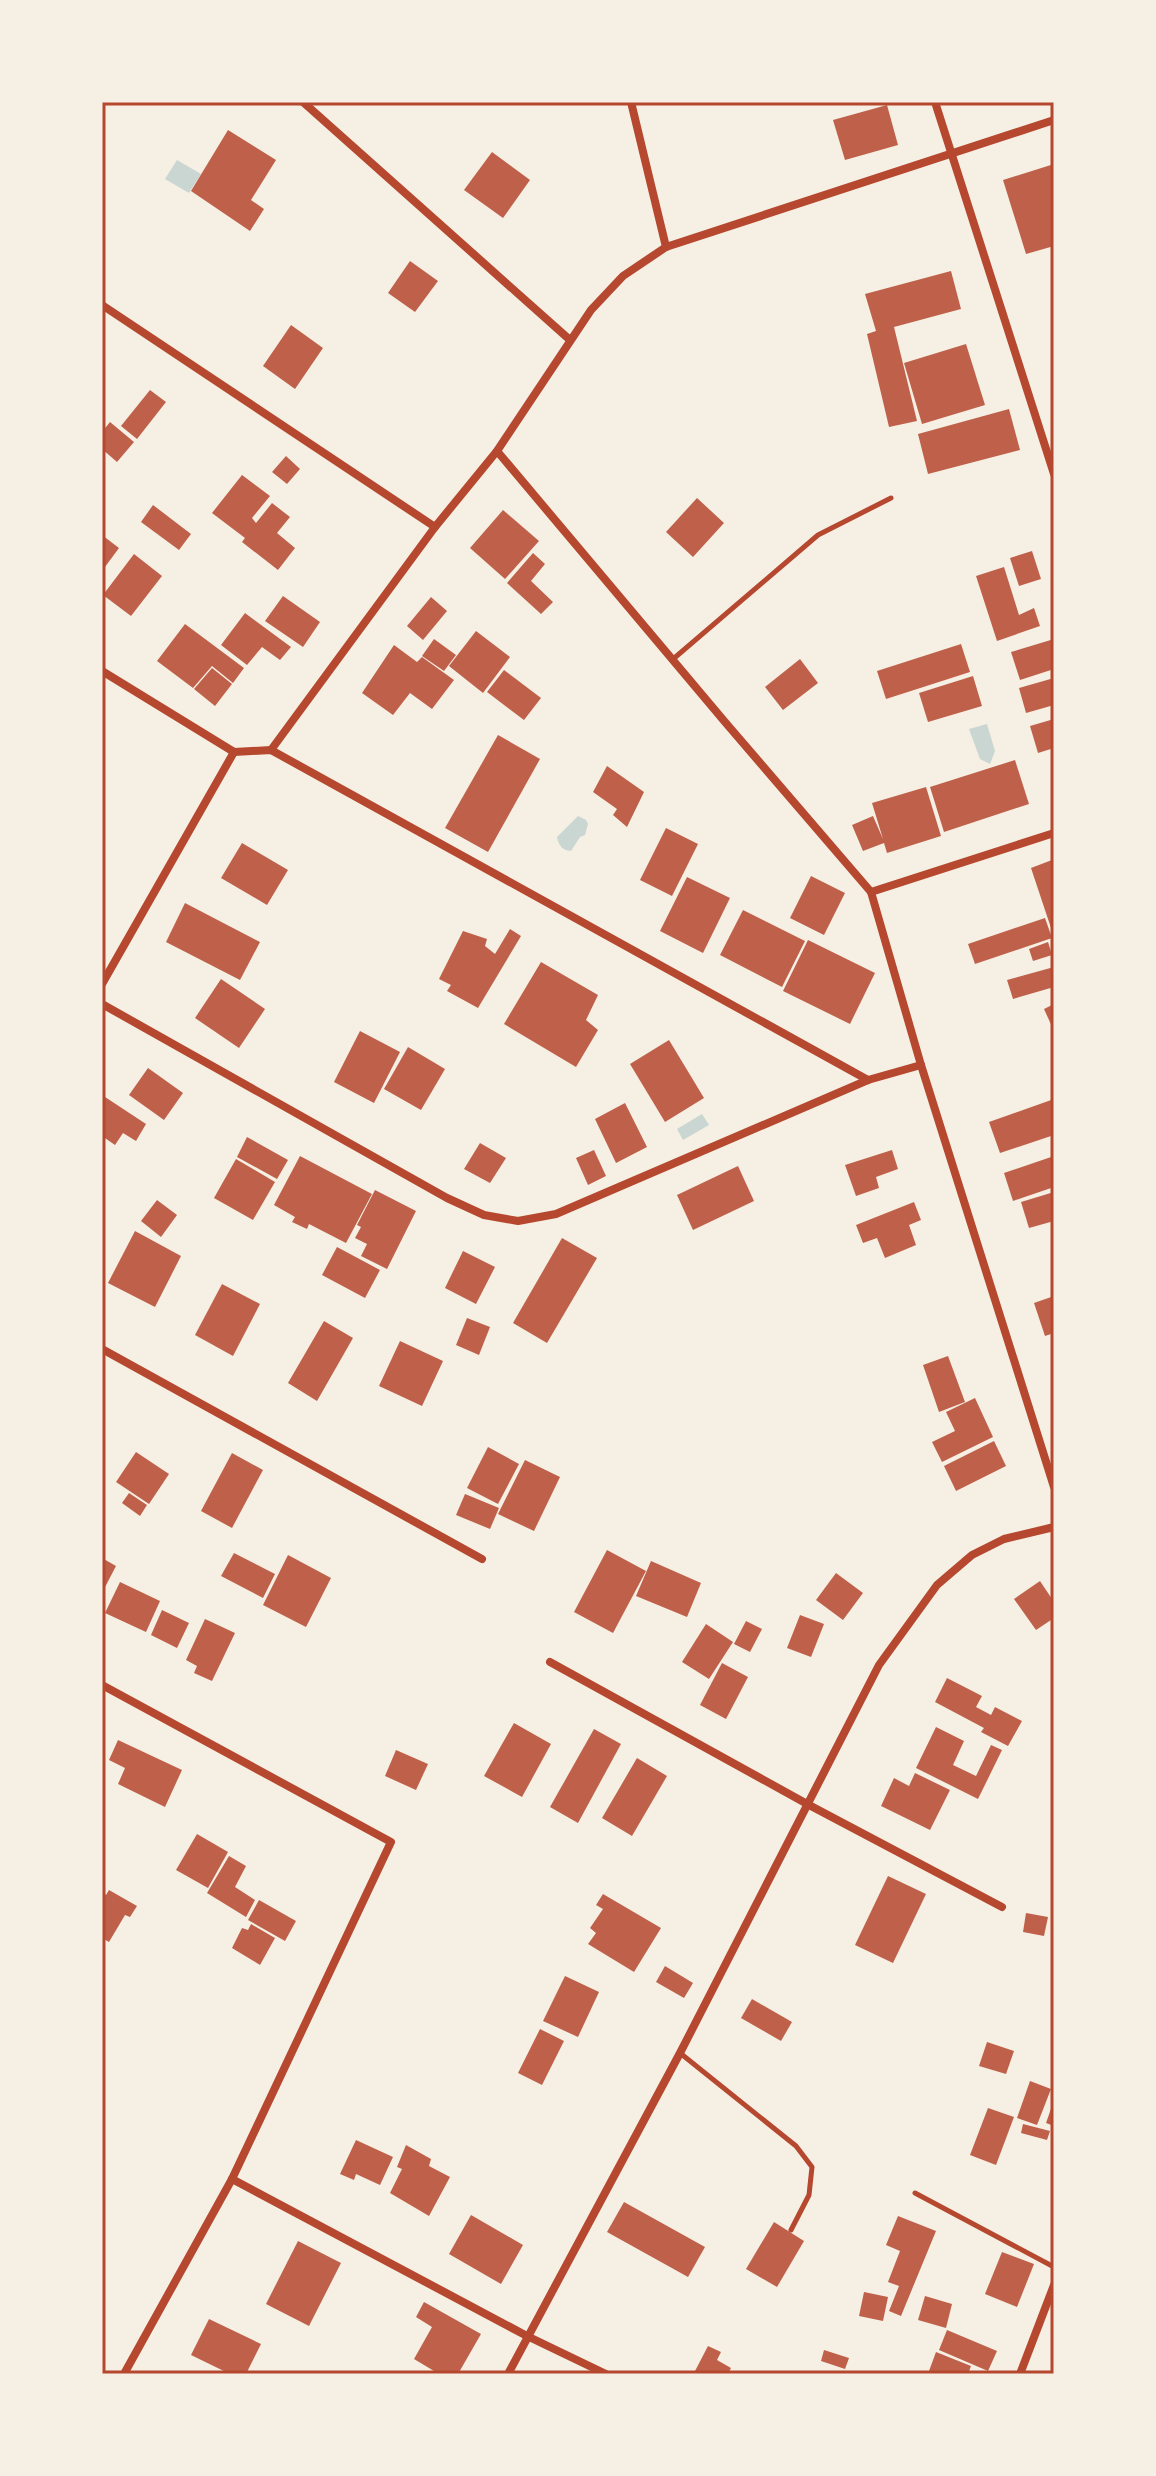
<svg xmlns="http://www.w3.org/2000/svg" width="1156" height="2476" viewBox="0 0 1156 2476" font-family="'Fira Sans',sans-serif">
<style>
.water{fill:#c9d6d2}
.building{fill:#bf614a}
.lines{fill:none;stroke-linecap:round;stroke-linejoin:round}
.service{stroke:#b5482f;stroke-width:5}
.minor{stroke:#b5482f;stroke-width:8}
.neatline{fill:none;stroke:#b5482f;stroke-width:3}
</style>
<rect width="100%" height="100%" fill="#f6efe4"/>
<!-- water -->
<g class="water">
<polygon points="177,160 201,174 189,193 165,179"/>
<polygon points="987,724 995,751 990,764 980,759 969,729"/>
<path d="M578 816 586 820 588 824 585 835 580 837 571 851C562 850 559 846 557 837Z"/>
<polygon points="702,1114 709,1125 683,1140 677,1129"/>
</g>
<!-- building -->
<g class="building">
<polygon points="887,105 898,145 845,160 833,120"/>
<polygon points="228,130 276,160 251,200 264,209 250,231 191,191"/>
<polygon points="492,152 530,180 503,218 464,190"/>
<polygon points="1054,164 1054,246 1026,254 1003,180"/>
<polygon points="410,261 438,281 415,312 388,293"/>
<polygon points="951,271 961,309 894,327 917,421 889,427 867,334 876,331 865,294"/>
<polygon points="291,325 323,348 295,389 263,366"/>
<polygon points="966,344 985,405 922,424 904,363"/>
<polygon points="150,390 166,402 137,439 121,426"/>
<polygon points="1009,409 1020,450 928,474 918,434"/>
<polygon points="110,422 134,442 117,462 102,449 102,432"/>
<polygon points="286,456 300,469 287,484 272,472"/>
<polygon points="242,475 270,496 252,518 256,523 272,503 290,517 277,533 295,548 278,570 242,542 245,538 212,513"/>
<polygon points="697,498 724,523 693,557 666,532"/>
<polygon points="153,505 191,534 179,550 141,522"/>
<polygon points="503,510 539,541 505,579 470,548"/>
<polygon points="102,535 119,548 102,571"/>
<polygon points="1032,551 1041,579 1019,586 1010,558"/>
<polygon points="533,553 545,564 531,581 553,602 541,614 507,583"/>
<polygon points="134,554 162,576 131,616 103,595"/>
<polygon points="1004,567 1019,615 1034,608 1040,626 997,641 976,576"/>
<polygon points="283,596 320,622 303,647 265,621"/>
<polygon points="431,597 447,611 423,640 407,626"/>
<polygon points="245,613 291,647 280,660 262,647 247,665 221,645"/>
<polygon points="185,624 244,668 233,683 212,666 193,688 157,661"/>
<polygon points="476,631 510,657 483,693 449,666"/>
<polygon points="434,639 456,655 444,671 422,656"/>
<polygon points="1054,639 1054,669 1020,680 1011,652"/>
<polygon points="961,644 970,672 886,699 877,671"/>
<polygon points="394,645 417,662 422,657 454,680 432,709 410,693 393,715 362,693"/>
<polygon points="800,659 818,683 783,710 765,687"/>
<polygon points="212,668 232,684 215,706 194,689"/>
<polygon points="504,670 541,698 524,720 487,692"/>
<polygon points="973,676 982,706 928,722 919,693"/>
<polygon points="1054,678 1054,705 1026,713 1019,688"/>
<polygon points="1054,719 1054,748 1038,753 1030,726"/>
<polygon points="498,735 540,759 488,852 445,828"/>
<polygon points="1015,760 1029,804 944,832 930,787"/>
<polygon points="607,766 644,792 627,827 613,815 617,809 593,792"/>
<polygon points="926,787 941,836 887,853 884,843 863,851 852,825 873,816 883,839 872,803"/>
<polygon points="666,828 698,844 672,896 640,880"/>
<polygon points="242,843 288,870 267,905 221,878"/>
<polygon points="1052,860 1054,866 1053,934 1031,868"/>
<polygon points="811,876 845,893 824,935 790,918"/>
<polygon points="687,877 730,898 703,953 660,931"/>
<polygon points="185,903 260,942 240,980 166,942"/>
<polygon points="743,910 805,941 782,987 720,955"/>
<polygon points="1045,918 1052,938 975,964 968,944"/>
<polygon points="510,929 521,936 478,1008 447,991 451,985 439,979 463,931 487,939 485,946 495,954"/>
<polygon points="808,940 875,973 850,1024 783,991"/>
<polygon points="1048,942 1052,955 1033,961 1029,949"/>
<polygon points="541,962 598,995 586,1020 598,1030 576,1067 504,1024"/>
<polygon points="1054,967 1054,987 1013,999 1007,980"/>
<polygon points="221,979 265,1009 239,1048 195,1018"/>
<polygon points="1054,1004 1054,1031 1044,1009"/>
<polygon points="360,1031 400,1052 374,1103 334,1082"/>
<polygon points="669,1040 704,1098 665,1122 630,1064"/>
<polygon points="408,1047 445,1069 421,1110 384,1089"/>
<polygon points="148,1068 183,1093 164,1120 129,1095"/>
<polygon points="102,1095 146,1124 136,1141 123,1133 115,1145 102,1136"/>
<polygon points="1054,1099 1054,1135 1000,1153 989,1122"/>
<polygon points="625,1103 647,1147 616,1163 595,1119"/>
<polygon points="247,1137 288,1160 277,1179 237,1157"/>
<polygon points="480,1143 506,1158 490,1183 464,1169"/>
<polygon points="594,1150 606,1176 588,1185 576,1158"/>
<polygon points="892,1150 898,1169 876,1177 879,1188 856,1196 845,1165"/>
<polygon points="300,1156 372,1194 346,1243 309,1224 307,1229 292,1222 295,1217 274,1205"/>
<polygon points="1054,1156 1054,1187 1013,1201 1004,1173"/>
<polygon points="236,1159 275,1182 253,1220 214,1198"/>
<polygon points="738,1166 754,1201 693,1230 677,1195"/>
<polygon points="375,1190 416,1211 387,1269 361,1256 367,1244 355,1238 361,1227 357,1225"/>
<polygon points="1054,1192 1054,1221 1029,1228 1021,1202"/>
<polygon points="157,1200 177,1215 161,1237 141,1221"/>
<polygon points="914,1202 921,1220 909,1225 916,1245 885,1258 877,1238 863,1243 856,1225"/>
<polygon points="135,1231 181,1256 155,1307 108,1283"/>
<polygon points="562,1238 597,1258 547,1343 513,1323"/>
<polygon points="337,1247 380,1270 365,1298 322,1275"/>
<polygon points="463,1251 495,1267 476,1304 445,1288"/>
<polygon points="222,1284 260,1304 233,1356 195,1335"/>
<polygon points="1054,1296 1054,1333 1045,1336 1034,1303"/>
<polygon points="467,1318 490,1327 479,1355 456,1345"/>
<polygon points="324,1321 353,1338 317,1401 288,1383"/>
<polygon points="400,1341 443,1361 422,1406 379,1386"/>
<polygon points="948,1356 965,1402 939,1412 923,1365"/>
<polygon points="975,1398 993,1437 942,1462 932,1442 955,1431 946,1412"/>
<polygon points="994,1441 1006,1466 956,1491 944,1466"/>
<polygon points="488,1447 519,1464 498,1504 467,1488"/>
<polygon points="136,1452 169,1474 149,1504 116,1482"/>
<polygon points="232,1453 263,1470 232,1528 201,1511"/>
<polygon points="525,1460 560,1477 534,1531 498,1514"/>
<polygon points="129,1493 147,1505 140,1516 122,1503"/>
<polygon points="465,1494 499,1508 490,1529 456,1515"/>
<polygon points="607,1550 646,1571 613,1633 574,1612"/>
<polygon points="234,1553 275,1574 263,1598 221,1576"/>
<polygon points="288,1555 331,1578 306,1627 263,1605"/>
<polygon points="102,1558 116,1566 102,1593"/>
<polygon points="651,1561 701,1583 687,1617 636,1596"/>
<polygon points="836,1573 863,1593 843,1620 816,1600"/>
<polygon points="1040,1581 1054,1602 1054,1618 1036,1630 1014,1599"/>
<polygon points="120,1582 160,1601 146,1632 105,1613"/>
<polygon points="162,1610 189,1623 177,1648 151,1635"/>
<polygon points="800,1615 824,1624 811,1657 787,1648"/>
<polygon points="205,1619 235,1633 212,1681 194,1673 197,1666 186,1660"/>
<polygon points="746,1621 762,1629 750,1652 734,1644"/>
<polygon points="706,1624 733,1642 709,1679 682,1662"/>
<polygon points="722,1663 748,1677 726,1719 700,1705"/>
<polygon points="947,1678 982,1696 976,1707 991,1715 995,1707 1022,1721 1008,1746 981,1732 984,1728 935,1702"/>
<polygon points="514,1723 551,1744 522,1797 484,1776"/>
<polygon points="936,1727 964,1741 953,1765 976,1776 991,1745 1002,1750 978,1799 916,1768"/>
<polygon points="594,1729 621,1744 578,1823 550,1807"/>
<polygon points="118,1740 182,1770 165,1807 118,1784 125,1768 109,1760"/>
<polygon points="396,1750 428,1764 416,1790 385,1776"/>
<polygon points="637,1758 667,1776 632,1836 602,1818"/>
<polygon points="915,1773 950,1790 930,1830 881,1806 894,1778 909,1786"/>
<polygon points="197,1834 228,1852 208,1888 176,1870"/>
<polygon points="229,1856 246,1866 235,1887 255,1900 246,1917 207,1893"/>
<polygon points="888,1876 926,1894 893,1963 855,1945"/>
<polygon points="109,1890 137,1906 130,1917 125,1915 109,1942 102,1938 102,1892 106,1895"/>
<polygon points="603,1894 661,1928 634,1972 588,1944 596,1933 590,1928 603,1909 596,1905"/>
<polygon points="259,1900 296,1921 285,1941 248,1920"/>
<polygon points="1026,1913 1048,1917 1044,1936 1023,1932"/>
<polygon points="251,1924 275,1938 260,1965 232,1948 242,1928 248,1930"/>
<polygon points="665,1966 693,1983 684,1998 656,1982"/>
<polygon points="565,1976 599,1992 578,2037 543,2021"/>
<polygon points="752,1999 792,2022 781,2041 741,2018"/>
<polygon points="540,2029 564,2041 542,2085 518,2073"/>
<polygon points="987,2042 1014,2051 1006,2074 979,2066"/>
<polygon points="1030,2081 1051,2089 1037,2125 1017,2118"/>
<polygon points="1054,2100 1054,2126 1046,2123"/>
<polygon points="988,2108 1014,2117 996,2165 970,2155"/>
<polygon points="1023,2124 1050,2131 1047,2140 1021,2133"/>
<polygon points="356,2140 393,2157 380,2185 356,2174 354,2180 340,2174"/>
<polygon points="406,2145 431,2159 429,2166 450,2177 429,2216 390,2193 402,2169 397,2167"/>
<polygon points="624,2202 705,2247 688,2277 607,2232"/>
<polygon points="471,2215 523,2245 501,2284 449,2254"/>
<polygon points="898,2216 936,2231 901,2316 889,2311 899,2286 888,2282 900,2251 886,2245"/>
<polygon points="774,2222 804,2241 777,2287 746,2269"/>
<polygon points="298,2241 341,2263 309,2326 266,2304"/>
<polygon points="1002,2252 1034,2264 1017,2307 985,2294"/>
<polygon points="864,2292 888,2297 883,2321 859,2316"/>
<polygon points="925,2296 952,2304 946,2328 918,2320"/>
<polygon points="424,2302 481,2334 458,2374 439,2374 414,2359 432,2327 416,2317"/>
<polygon points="209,2319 261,2344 246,2374 230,2374 191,2355"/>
<polygon points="947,2330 997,2351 988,2371 939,2350"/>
<polygon points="708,2346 721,2352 717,2360 731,2368 728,2374 700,2374 695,2371"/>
<polygon points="824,2350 849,2358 845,2369 821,2361"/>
<polygon points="936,2352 971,2366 968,2374 935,2374 929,2371"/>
</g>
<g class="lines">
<!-- service -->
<g class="service">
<polyline points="672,660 818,535 891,498"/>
<polyline points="680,2053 796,2146 812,2167 809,2195 791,2230"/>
<polyline points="915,2193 1054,2267"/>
</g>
<!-- minor -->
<g class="minor">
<polyline points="303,102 570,340"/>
<polyline points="631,102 666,247"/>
<polyline points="935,102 1054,474"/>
<polyline points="102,305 435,527"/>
<polyline points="497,451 725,722 871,892 921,1065 1054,1487"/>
<polyline points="102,671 234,752 271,750 868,1080"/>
<polyline points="271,750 435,527 497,451 591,310 623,276 666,247 1054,120"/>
<polyline points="871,892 1054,833"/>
<polyline points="102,984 234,752"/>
<polyline points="102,1004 447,1198 484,1215 518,1221 556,1214 868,1080 921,1065"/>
<polyline points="102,1349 482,1559"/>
<polyline points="550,1662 809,1805 1002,1907"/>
<polyline points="102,1685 391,1842 232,2179 124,2374"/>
<polyline points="232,2179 527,2336 606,2374"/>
<polyline points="508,2374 680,2053 879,1665 937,1585 972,1555 1004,1539 1054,1527"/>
<polyline points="1020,2374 1054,2285"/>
</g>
</g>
<!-- border -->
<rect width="1156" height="2476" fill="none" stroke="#f6efe4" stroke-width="208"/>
<rect x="104" y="104" width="948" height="2268" class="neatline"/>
</svg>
